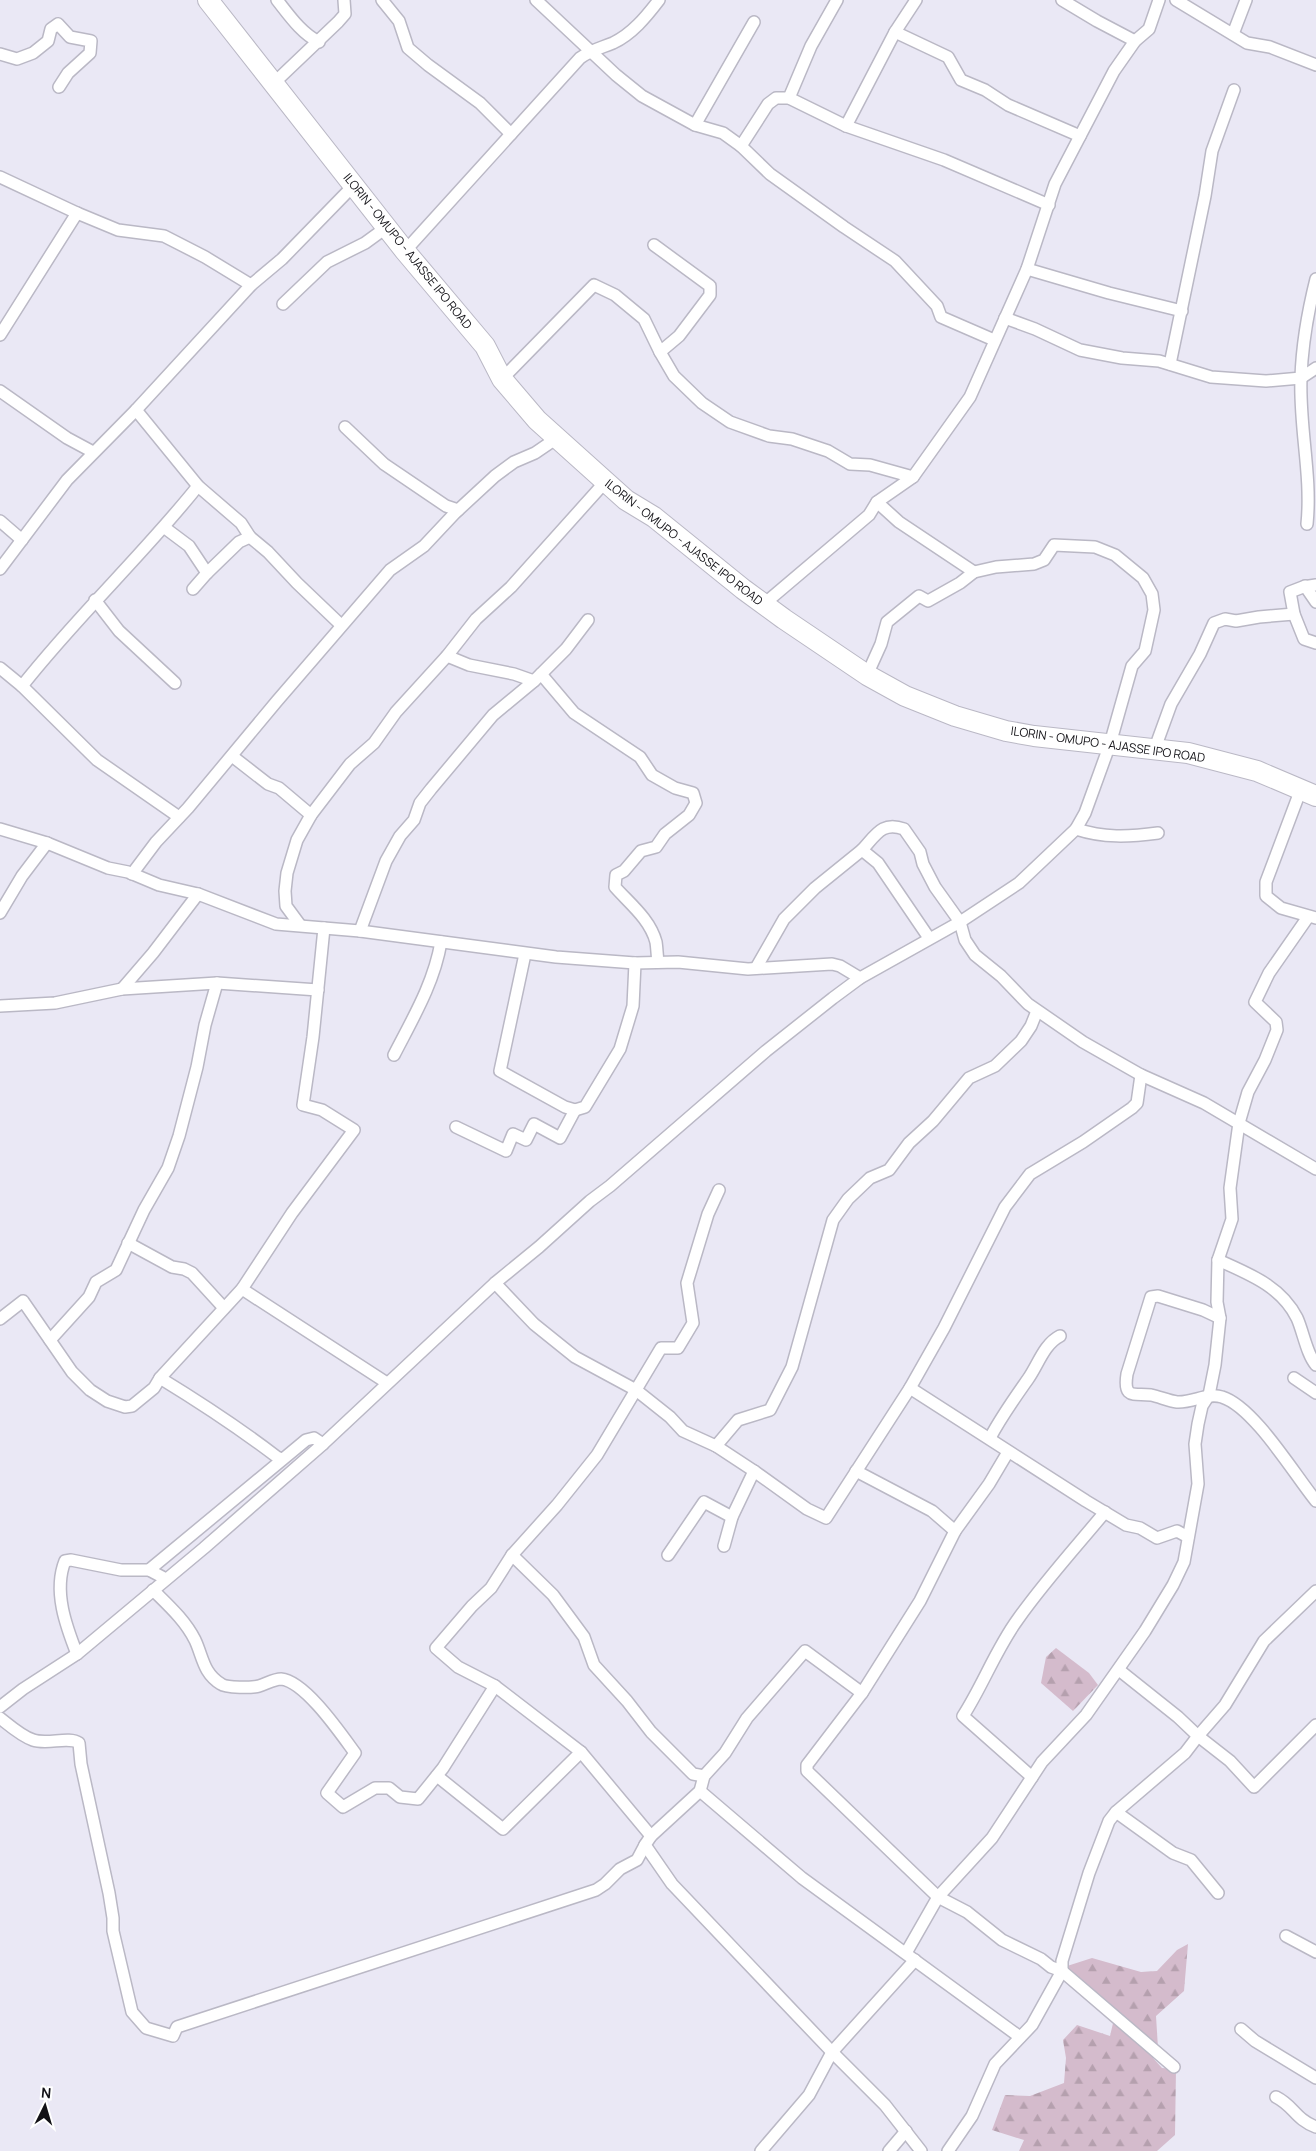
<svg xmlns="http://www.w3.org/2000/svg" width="1316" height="2151" viewBox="0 0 1316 2151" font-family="Manrope,sans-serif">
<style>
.forest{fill:url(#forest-firs)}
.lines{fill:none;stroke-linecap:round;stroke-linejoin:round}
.street-casing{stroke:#bab8c5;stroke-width:14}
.highway-casing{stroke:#bab8c5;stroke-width:22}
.street{stroke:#fff;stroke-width:11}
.highway{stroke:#fff;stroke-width:20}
.labels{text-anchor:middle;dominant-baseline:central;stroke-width:4;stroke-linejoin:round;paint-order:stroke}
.street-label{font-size:12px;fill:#121116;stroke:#fff}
</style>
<defs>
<pattern id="forest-firs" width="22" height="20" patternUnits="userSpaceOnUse" patternTransform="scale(1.25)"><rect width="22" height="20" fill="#d4bbcc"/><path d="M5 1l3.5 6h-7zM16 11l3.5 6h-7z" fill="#b5a0ae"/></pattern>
</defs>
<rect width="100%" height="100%" fill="#eae8f5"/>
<!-- forest -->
<g class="forest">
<polygon points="1056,1648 1089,1673 1098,1685 1073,1711 1041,1683 1046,1657"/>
<polygon points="1188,1944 1184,1991 1156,2016 1158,2048 1153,2058 1162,2068 1176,2069 1175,2135 1157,2151 1019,2151 1024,2140 992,2130 1005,2095 1030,2096 1064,2083 1066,2058 1063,2040 1077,2025 1110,2036 1114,2019 1064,1967 1092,1958 1141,1972 1157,1971 1177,1950"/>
</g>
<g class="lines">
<!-- street casing -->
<g class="street-casing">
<g id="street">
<path d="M277 0C289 15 301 33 319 42"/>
<polyline points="382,0 399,21 408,48 428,65 480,103 511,134"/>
<polyline points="536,0 616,75 642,96 695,125 723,133 741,146 770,174 844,227 895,261 937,306 941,317 994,340"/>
<polyline points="1062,0 1097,21 1135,41"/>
<polyline points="1176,0 1247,43 1270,47 1316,65"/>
<polyline points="895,32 948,57 961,80 985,90 1008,105 1080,136"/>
<polyline points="1233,34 1246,0"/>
<polyline points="0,54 17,59 33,53 48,41 51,29 58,24 70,37 91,41 90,53 68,73 59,87"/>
<polyline points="274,83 338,22 345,14 344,0"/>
<polyline points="789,98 811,46 837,0"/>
<polyline points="695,125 754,22"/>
<polyline points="846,126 895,32 916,0"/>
<polyline points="741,146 768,104 776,98 789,98 846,126 944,160 1049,205"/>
<polyline points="0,177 77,213 118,230 164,236 205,257 251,285"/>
<polyline points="654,245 710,286 710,295 679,336 660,352"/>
<path d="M405 251 580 58C591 50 601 48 613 43 632 34 646 17 659 0"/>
<polyline points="1027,269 1109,293 1182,311"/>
<polyline points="283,304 327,262 365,243 387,227"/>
<polyline points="1005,318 1035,329 1080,350 1122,358 1159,361 1211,377 1266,381 1301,378 1316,368"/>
<polyline points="0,335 77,213"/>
<polyline points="1170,364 1205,196 1212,151 1234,90"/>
<polyline points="502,379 594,285 615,295 644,319 660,352 674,376 702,403 730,422 769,436 792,439 828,451 850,464 870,465 913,477"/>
<polyline points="0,391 67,438 93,452"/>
<polyline points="136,410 198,486 241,523 250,537 268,552 297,583 341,625"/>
<polyline points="345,427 384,464 446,506 458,510"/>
<polyline points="877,502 899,522 974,572"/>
<polyline points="0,521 22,540"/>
<path d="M1307 524C1312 475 1299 427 1301 378 1302 344 1308 311 1316 279"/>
<polyline points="165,528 189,546 207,573 239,542 250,537"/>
<polyline points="0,569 67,480 136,410 251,285 282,259 354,185"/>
<polyline points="1316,585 1303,587 1290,592 1294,614 1304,639 1316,643"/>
<polyline points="1305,586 1316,602"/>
<polyline points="193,589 207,573"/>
<polyline points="95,600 119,631 175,683"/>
<polyline points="764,604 869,515 877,502 913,477 970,397 1027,269 1055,184 1114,71 1135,41 1149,29 1159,0"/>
<polyline points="447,656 469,665 514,674 534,681"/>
<polyline points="0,668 22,686 97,760 179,817"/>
<path d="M541 674 574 713 640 757 652 775 675 788 693 793 696 803 689 815 665 834 656 847 641 851 624 871 616 875 615 887C629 903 650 919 656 942 657 948 657 955 658 962"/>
<path d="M22 686C77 616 142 556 198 486"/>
<polyline points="1155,748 1171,704 1200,654 1214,623 1225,619 1236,621 1259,617 1294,614"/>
<polyline points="232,756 268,784 279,788 311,815"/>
<polyline points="1301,789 1266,882 1266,896 1281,908 1316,918"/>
<polyline points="0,829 47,843 108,868 128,872 159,885 198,894 276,924 360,931 556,957 635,963 678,962 748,969 832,964 840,966 860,978"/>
<path d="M1076 829C1104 838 1128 837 1158 833"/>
<path d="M862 850C876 835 882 821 904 829L920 852 923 864 935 887 960 922 965 940 975 955 1001 976 1028 1004 1083 1042 1141 1075 1204 1103 1316 1169"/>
<polyline points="132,874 156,842 188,808 277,701 390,570 424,546 455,513 495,476 514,462 535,453 557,438"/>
<polyline points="0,913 22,876 47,843"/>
<polyline points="300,925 286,906 285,891 287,873 297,840 311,815 350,764 374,743 396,712 447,656 476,619 511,587 606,481"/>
<polyline points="360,931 386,861 400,836 414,820 420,803 431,789 493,715 534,681 566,649 588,620"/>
<polyline points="525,954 500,1071 565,1107 575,1110 585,1107 620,1049 633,1006 635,963"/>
<polyline points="756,968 784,919 815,888 862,850 878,863 929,938"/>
<polyline points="122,989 153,953 198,894"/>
<polyline points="0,1006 55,1003 122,989 217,983 318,990"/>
<path d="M394 1055C413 1018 434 983 441 942"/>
<polyline points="456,1127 506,1151 513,1134 526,1140 534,1124 560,1138 575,1110"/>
<polyline points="128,1243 172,1267 184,1269 192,1273 224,1308"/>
<path d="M1218 1260C1249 1274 1281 1286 1297 1318 1303 1331 1307 1355 1316 1365"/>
<polyline points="495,1283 534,1324 575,1357 636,1390 670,1417 683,1431 716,1446 754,1471 807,1509 826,1518 910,1388 944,1328 1005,1207 1030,1174 1083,1142 1132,1108 1137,1103 1141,1075"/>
<polyline points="242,1289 387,1383"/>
<path d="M1220 1318 1203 1310 1158 1296 1151 1297 1127 1374C1123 1400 1134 1393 1151 1395 1160 1397 1169 1401 1177 1402 1193 1403 1208 1392 1222 1397 1254 1407 1294 1474 1316 1501"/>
<polyline points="0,1319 23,1301 72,1372 90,1390 107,1401 125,1407 132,1406 154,1388 160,1378 242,1289 292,1213 354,1130 322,1110 303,1105 313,1037 324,928"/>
<polyline points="50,1340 89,1297 96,1282 116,1270 144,1210 168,1168 179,1136 197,1067 205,1025 217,983"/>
<path d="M160 1378C201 1403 239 1428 277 1457L282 1459"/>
<polyline points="1294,1378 1316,1393"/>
<polyline points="910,1388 1086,1501 1126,1525 1140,1528 1157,1538 1177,1531 1188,1537"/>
<path d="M990 1438C1001 1417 1014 1399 1028 1379 1038 1365 1044 1344 1060 1336"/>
<polyline points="716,1446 738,1420 770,1410 792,1367 833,1220 848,1199 870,1178 889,1170 909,1143 933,1121 969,1078 995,1066 1021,1041 1031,1026 1037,1011"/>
<polyline points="856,1471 932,1511 955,1531 989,1484 1008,1452"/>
<polyline points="724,1546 732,1517 754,1471"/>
<polyline points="512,1555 553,1595 584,1637 594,1665 627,1701 651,1732 693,1774 704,1776"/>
<polyline points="668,1555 704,1502 732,1517"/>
<polyline points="149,1570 306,1440 314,1438 323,1444"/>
<path d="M153 1590C168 1605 185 1620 195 1640 203 1657 203 1673 221 1684 226 1688 253 1688 259 1686 266 1684 274 1679 281 1679 305 1681 341 1734 355 1753L327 1793 343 1807 375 1788H389L400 1797 418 1799 443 1768 495 1686 458 1667 436 1648 472 1606 491 1588 512 1555 557 1505 597 1455 661 1348H678L693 1323 687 1283 708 1214 719 1190"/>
<polyline points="1316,1591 1264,1641 1225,1705 1198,1736 1230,1761 1254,1787 1316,1725"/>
<path d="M77 1654C66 1626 53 1591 65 1561L71 1560 121 1570H149L166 1579"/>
<polyline points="1119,1670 1178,1717 1198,1736 1185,1753 1116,1812 1173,1853 1191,1860 1218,1893"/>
<polyline points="495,1686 581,1752 651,1836"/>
<polyline points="862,1693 920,1601 955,1531"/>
<polyline points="0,1707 23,1689 77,1654 204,1548 323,1444 495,1283 539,1247 590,1201 610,1186 766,1051 833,998 860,978 960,922 1019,883 1076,829 1085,813 1110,744 1132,666 1145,651 1154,610 1152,594 1143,578 1115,555 1095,547 1054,545 1044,560 1034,564 996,567 974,572 960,583 928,601 919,596 887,622 881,644 867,675"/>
<path d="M0 1718C9 1725 21 1736 33 1740 47 1745 69 1736 79 1743L81 1764 109 1893 113 1918V1931L132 2012 146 2028 173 2036 177 2027 596 1890 605 1884 620 1869 637 1860 645 1845"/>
<polyline points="437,1776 503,1829 581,1752"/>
<path d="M1032 1777 963 1716C983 1685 996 1649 1018 1619 1044 1582 1076 1547 1105 1512"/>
<polyline points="700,1791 802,1878 1020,2037"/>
<polyline points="1286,1936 1316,1952"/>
<polyline points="906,1953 938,1897 992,1838 1042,1762 1086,1715 1145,1631 1173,1585 1184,1562 1198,1484 1195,1444 1198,1424 1202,1406 1209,1395 1215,1365 1220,1318 1217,1302 1218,1260 1232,1219 1230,1188 1239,1123 1248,1092 1265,1060 1277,1030 1276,1022 1255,1002 1269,973 1308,917"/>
<polyline points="1241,2029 1255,2041 1316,2078"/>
<path d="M1276 2097C1294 2106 1295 2119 1316 2127"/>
<polyline points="761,2151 809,2095 832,2052 915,1960"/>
<polyline points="889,2151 906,2131"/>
<polyline points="921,2151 885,2105 832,2052 672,1884 645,1845 651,1836 700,1791 704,1776 725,1753 747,1718 805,1651 862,1693 807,1765 807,1771 938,1897 967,1912 1002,1940 1041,1959 1051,1967 1062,1971 1174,2067"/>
<polyline points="948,2151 972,2116 995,2064 1032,2025 1062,1971 1062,1961 1089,1873 1109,1821 1116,1812"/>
</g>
</g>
<!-- highway casing -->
<g class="highway-casing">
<polyline id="highway" points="208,0 405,251 485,346 502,379 537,420 626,500 654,517 743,589 784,619 867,675 905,696 955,716 1006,731 1034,736 1188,753 1257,771 1316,796"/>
</g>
<!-- street -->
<use href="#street" class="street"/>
<!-- highway -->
<use href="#highway" class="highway"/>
</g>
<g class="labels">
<!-- street labels -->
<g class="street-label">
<text transform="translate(408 251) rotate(51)">ILORIN - OMUPO - AJASSE IPO ROAD</text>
<text transform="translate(684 542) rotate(38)">ILORIN - OMUPO - AJASSE IPO ROAD</text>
<text transform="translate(1108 744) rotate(8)">ILORIN - OMUPO - AJASSE IPO ROAD</text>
</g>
</g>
<!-- north arrow -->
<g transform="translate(45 2106) rotate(5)" stroke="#ffffff" stroke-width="4" paint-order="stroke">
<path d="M0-4L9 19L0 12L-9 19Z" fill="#121116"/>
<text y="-8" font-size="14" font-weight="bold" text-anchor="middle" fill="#121116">N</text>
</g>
</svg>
